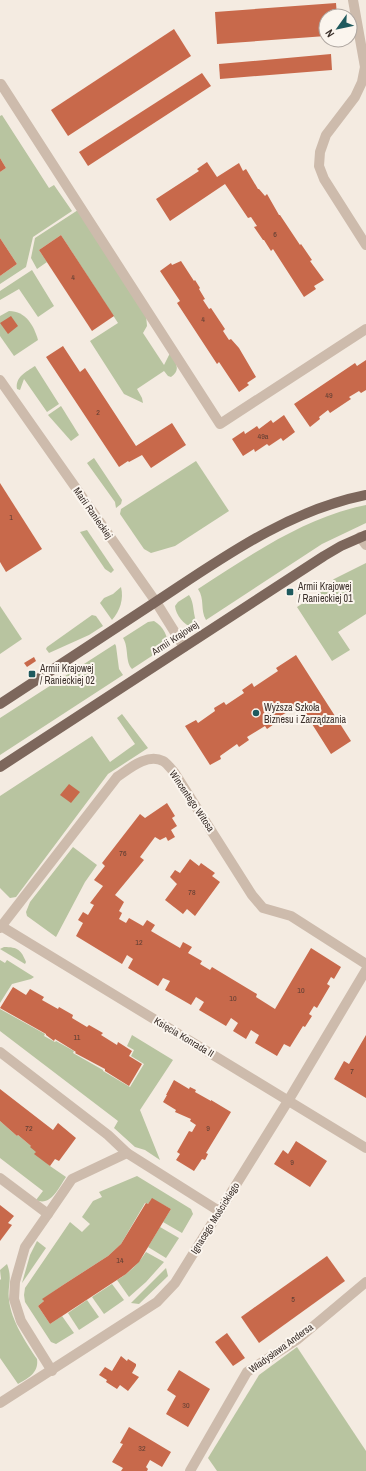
<svg xmlns="http://www.w3.org/2000/svg" width="366" height="1471" viewBox="0 0 366 1471" font-family="'Archivo Narrow',sans-serif">
<style>
.green{fill:#b8c4a0}
.building{fill:#c8694b}
.lines{fill:none;stroke-linecap:round;stroke-linejoin:round}
.minor{stroke:#cdbbac;stroke-width:10}
.primary{stroke:#7d675c;stroke-width:10}
.poi-dot{fill:#1f5a5e;stroke:#fbf5ee;stroke-width:1.5}
.labels{text-anchor:middle;dominant-baseline:central;stroke-width:4;stroke-linejoin:round;paint-order:stroke}
.number-label{font-size:8px;fill:#5e3e33}
.street-label{font-size:10px;fill:#3b302b;stroke:#fbf5ee}
.poi-label{font-size:10px;fill:#3b302b;stroke:#fbf5ee;text-anchor:start}
</style>
<rect width="100%" height="100%" fill="#f4ebe1"/>
<!-- green -->
<g class="green">
<polygon points="2,115 49,188 54,185 72,211 33,237 26,267 0,284 0,276 17,264 0,238 0,172 6,168 0,158 0,116"/>
<path d="M78 210 146 315 147 326 143 333 164 365 170 353C175 361 182 370 171 377L168 376 164 371 137 389 142 398 143 403 124 394 90 341 118 323 61 235 39 250 47 262 37 269 31 258 35 238Z"/>
<polygon points="32,270 54,306 38,317 19,289 0,300 0,291"/>
<path d="M9 311C26 311 34 326 38 340L14 356 0 336V316Z"/>
<path d="M35 366 59 404 47 412 24 379 20 390 17 389C15 377 26 372 35 366Z"/>
<polygon points="61,406 79,435 71,441 48,415"/>
<polygon points="94,458 122,500 121,504 116,508 115,502 87,463"/>
<polygon points="196,461 229,511 175,546 151,553 144,549 120,514 121,509"/>
<path d="M366 505V523L322 544 206 620C200 610 205 599 198 589 249 556 305 517 366 505Z"/>
<polygon points="87,530 114,570 111,573 105,569 80,532"/>
<polygon points="366,563 366,614 338,632 350,650 332,661 297,607 317,594 334,579"/>
<path d="M121 587C124 599 120 611 112 620L100 603 104 598 113 594Z"/>
<path d="M189 595C195 603 192 615 198 625L192 628C184 624 176 616 175 606L178 602Z"/>
<polygon points="0,606 22,639 0,654"/>
<polygon points="92,615 96,616 103,626 89,635 49,653 46,649 47,647"/>
<path d="M154 621C163 626 169 637 167 646L132 669C125 662 129 647 123 638L148 622Z"/>
<polygon points="115,644 116,646 119,669 123,675 0,755 0,718"/>
<polygon points="122,714 148,748 108,774 16,897 10,898 0,888 0,796 92,736 110,762 135,744 117,718"/>
<polygon points="73,847 97,865 85,882 56,937 27,916 26,912 30,902"/>
<path d="M4 947C18 947 21 950 26 962L25 964 0 949Z"/>
<polygon points="0,960 5,963 7,960 34,977 31,979 12,984 0,1003"/>
<polygon points="0,1009 45,1034 44,1036 55,1042 56,1041 74,1051 73,1053 103,1070 103,1071 130,1087 144,1064 131,1056 134,1050 127,1046 132,1035 173,1060 140,1110 160,1160 145,1150 135,1147 114,1128 118,1121 0,1031"/>
<path d="M0 1121 17 1136 18 1135 31 1146 50 1166 66 1177C59 1187 51 1207 36 1200L43 1191 0 1158Z"/>
<polygon points="137,1176 191,1209 193,1214 182,1233 163,1222 171,1209 152,1199 148,1204 145,1203 121,1244 108,1256 63,1285 43,1299 44,1301 38,1306 50,1324 62,1316 74,1333 56,1344 51,1342 25,1302 24,1295 25,1288 70,1222 82,1232 90,1224 82,1217 93,1201 102,1197 99,1192"/>
<polygon points="160,1227 179,1238 166,1258 148,1247"/>
<polygon points="37,1241 46,1248 22,1283 30,1255"/>
<path d="M146 1252 164 1262 146 1282 129 1297 117 1280C129 1273 138 1264 146 1252Z"/>
<path d="M7 1264C13 1279 7 1286 9 1300 11 1320 26 1343 37 1359 39 1373 28 1378 18 1384L0 1358V1280L1 1279 0 1270Z"/>
<polygon points="166,1268 168,1276 139,1304 131,1303"/>
<polygon points="112,1284 124,1300 104,1314 92,1297"/>
<polygon points="87,1300 99,1317 79,1330 68,1313"/>
<polygon points="297,1347 366,1451 366,1471 217,1471 208,1458 259,1375"/>
</g>
<!-- building -->
<g class="building">
<polygon points="336,3 337,16 326,16 326,36 217,44 215,12"/>
<polygon points="174,29 191,56 68,136 51,110"/>
<polygon points="331,54 332,70 220,79 219,64"/>
<polygon points="202,73 211,86 88,166 79,152"/>
<polygon points="0,158 6,168 0,172"/>
<polygon points="207,162 217,177 239,163 243,171 246,169 258,189 259,189 265,196 267,194 279,215 280,215 300,245 301,244 312,260 310,261 324,280 314,286 316,289 304,297 273,249 271,251 264,240 263,240 254,227 257,226 251,217 248,218 225,184 170,221 156,199 199,171 197,169"/>
<polygon points="61,235 114,316 92,331 39,250"/>
<polygon points="0,238 17,264 0,276"/>
<polygon points="181,261 194,281 195,280 200,288 199,289 205,299 203,300 209,309 211,308 225,329 223,331 229,340 231,339 239,348 256,377 247,383 249,385 239,392 219,362 217,364 177,303 180,301 160,271 171,263 172,265"/>
<polygon points="11,316 18,326 8,334 0,323"/>
<polygon points="63,346 80,372 85,368 136,446 172,423 186,445 151,468 142,455 129,462 128,461 119,467 46,357"/>
<polygon points="366,360 366,390 361,393 359,391 349,397 351,399 330,413 328,410 319,417 320,419 310,427 294,404 355,363 357,366"/>
<polygon points="284,415 295,432 283,441 281,438 269,446 267,444 255,452 254,449 243,456 232,439 244,431 245,434 257,426 259,429 271,420 273,423"/>
<polygon points="0,483 42,549 6,572 0,562"/>
<polygon points="296,655 351,741 331,754 300,705 275,719 277,722 267,729 265,726 247,737 249,740 239,747 237,744 220,756 221,759 210,765 185,726 196,720 198,723 215,711 214,708 224,702 226,705 244,693 242,690 252,683 254,687 278,671 276,668"/>
<polygon points="34,657 36,661 27,667 24,663"/>
<polygon points="69,784 80,792 71,803 60,795"/>
<polygon points="167,803 175,816 172,818 177,826 171,830 175,837 168,841 166,837 160,840 155,837 140,857 144,860 115,895 124,902 119,911 122,913 119,919 126,923 129,918 143,926 147,920 155,925 151,931 180,948 183,942 192,947 188,953 202,961 200,964 210,970 212,967 257,994 256,997 275,1009 311,948 341,967 334,979 331,977 327,984 330,986 317,1008 314,1006 309,1014 312,1016 305,1027 303,1026 290,1047 284,1044 277,1056 255,1043 259,1035 251,1030 246,1039 233,1031 238,1023 231,1018 226,1026 199,1010 204,1002 196,997 191,1005 165,990 170,981 163,978 158,986 128,968 133,959 127,955 122,964 76,936 83,923 78,920 83,912 88,915 94,905 90,903 103,886 94,880 105,866 102,863 140,814 145,818"/>
<polygon points="190,859 199,866 201,863 215,873 212,876 220,882 195,916 187,909 183,914 165,900 177,884 170,877 175,870 180,873"/>
<polygon points="13,987 26,995 30,989 44,997 42,1000 58,1009 59,1007 73,1015 72,1018 87,1027 89,1025 103,1033 101,1035 117,1045 118,1042 132,1051 129,1056 142,1064 129,1086 105,1071 105,1069 75,1053 76,1052 55,1039 54,1041 46,1035 46,1034 0,1008"/>
<polygon points="366,1035 366,1098 334,1079 344,1061 349,1064"/>
<polygon points="174,1080 189,1089 190,1087 196,1090 195,1092 211,1101 211,1100 231,1112 206,1153 208,1154 205,1160 202,1159 194,1171 176,1160 180,1154 177,1152 189,1131 192,1132 196,1125 190,1121 191,1119 175,1112 176,1110 163,1102 167,1095 166,1095"/>
<polygon points="0,1089 53,1130 58,1123 76,1138 59,1161 55,1159 50,1166 34,1154 36,1152 30,1147 31,1146 18,1135 17,1136 0,1121"/>
<polygon points="296,1141 327,1161 310,1187 274,1164 283,1150 288,1154"/>
<polygon points="152,1198 171,1209 139,1262 126,1274 50,1324 38,1306 44,1301 42,1299 63,1285 108,1256 121,1244 146,1203 148,1204"/>
<polygon points="0,1205 14,1216 8,1223 12,1225 0,1241"/>
<polygon points="327,1256 345,1281 259,1343 241,1317"/>
<polygon points="227,1333 245,1358 233,1366 215,1342"/>
<polygon points="121,1356 127,1361 128,1359 136,1364 136,1366 132,1373 139,1377 128,1391 120,1385 117,1389 106,1382 107,1380 99,1375 105,1367 112,1371"/>
<polygon points="179,1370 210,1389 188,1427 166,1414 176,1396 167,1390"/>
<polygon points="129,1427 171,1452 162,1467 150,1460 146,1467 148,1469 147,1471 121,1471 123,1468 112,1462 123,1444 120,1443"/>
</g>
<g class="lines">
<!-- minor -->
<g class="minor">
<polyline points="353,0 365,67 362,82 355,97 326,135 320,152 319,166 324,179 366,245"/>
<polyline points="1,84 220,424 366,329"/>
<polyline points="0,380 156,602 184,647"/>
<polyline points="360,537 366,545"/>
<polyline points="1,926 366,1148"/>
<path d="M0 928 117 777C129 769 147 753 163 761 167 763 171 769 174 772L252 895 263 908 291 916 366 964"/>
<polyline points="0,1052 108,1135 127,1153 219,1211"/>
<polyline points="0,1178 48,1214 25,1247 15,1282 14,1299 21,1321 52,1371"/>
<polyline points="48,1214 72,1179 127,1153"/>
<polyline points="0,1403 157,1302 175,1283 288,1101 366,970"/>
<polyline points="190,1471 247,1372 298,1339 366,1282"/>
</g>
<!-- primary -->
<g class="primary">
<path d="M0 704C51 670 103 637 154 603 221 559 286 511 366 495"/>
<polyline points="0,767 324,556 341,546 366,535"/>
</g>
</g>
<!-- markers -->
<g class="poi-dot">
<rect x="286" y="588" width="8" height="8" rx="2"/>
<rect x="28" y="670" width="8" height="8" rx="2"/>
<circle cx="256" cy="713" r="4"/>
</g>
<g class="labels">
<!-- number labels -->
<g class="number-label">
<text x="275" y="234">6</text>
<text x="73" y="277">4</text>
<text x="203" y="319">4</text>
<text x="329" y="395">49</text>
<text x="98" y="412">2</text>
<text x="263" y="436">49a</text>
<text x="11" y="517">1</text>
<text x="123" y="853">76</text>
<text x="192" y="892">78</text>
<text x="139" y="942">12</text>
<text x="301" y="990">10</text>
<text x="233" y="998">10</text>
<text x="77" y="1037">11</text>
<text x="352" y="1071">7</text>
<text x="29" y="1128">72</text>
<text x="208" y="1128">9</text>
<text x="292" y="1162">9</text>
<text x="120" y="1260">14</text>
<text x="293" y="1299">5</text>
<text x="186" y="1405">30</text>
<text x="142" y="1448">32</text>
</g>
<!-- street labels -->
<g class="street-label">
<text transform="translate(93 513) rotate(55)">Marii Ranieckiej</text>
<text transform="translate(175 638) rotate(-33)">Armii Krajowej</text>
<text transform="translate(192 801) rotate(56)">Wincentego Witosa</text>
<text transform="translate(184 1037) rotate(31)">Księcia Konrada II</text>
<text transform="translate(215 1218) rotate(-58)">Ignacego Mościckiego</text>
<text transform="translate(281 1348) rotate(-36)">Władysława Andersa</text>
</g>
<!-- poi labels -->
<g class="poi-label">
<text x="298" y="586">Armii Krajowej<tspan x="298" dy="12">/ Ranieckiej 01</tspan></text>
<text x="40" y="668">Armii Krajowej<tspan x="40" dy="12">/ Ranieckiej 02</tspan></text>
<text x="264" y="707">Wyższa Szkoła<tspan x="264" dy="12">Biznesu i Zarządzania</tspan></text>
</g>
</g>
<!-- north arrow -->
<g transform="translate(338 28) rotate(237)"><circle r="19" fill="#fbf5ee" stroke="#aea6a0"/>
<path d="M0-3L7 15L0 10L-7 15Z" fill="#1f5a5e"/>
<text y="-6" font-size="11" font-weight="bold" text-anchor="middle" fill="#3b302b">N</text>
</g>
</svg>
